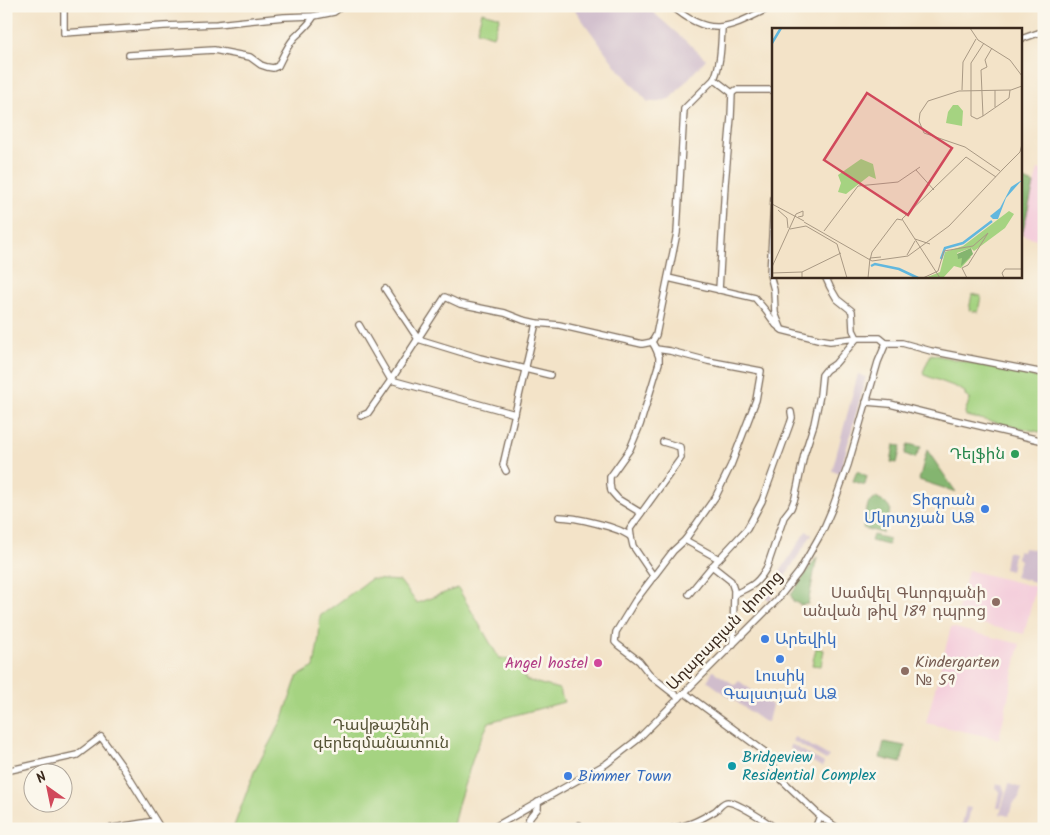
<svg xmlns="http://www.w3.org/2000/svg" width="1050" height="835" viewBox="0 0 1050 835" font-family="Kalam,'Noto Sans Armenian',sans-serif">
<style>
.built{fill:#f4cfdc}
.industrial{fill:#d0bdcc}
.green{fill:#a5d381;stroke:#707e50}
.forest{fill:#84b56f;stroke:#607046}
.lines{fill:none;stroke-linecap:round;stroke-linejoin:round}
.minor-casing{stroke:#7b6b5a;stroke-width:8}
.minor{stroke:#fff;stroke-width:5.5}
.leisure-dot{fill:#2e9e5b;stroke:#fbf7ec;stroke-width:2}
.shop-dot{fill:#3f7fe0;stroke:#fbf7ec;stroke-width:2}
.education-dot{fill:#8d6e63;stroke:#fbf7ec;stroke-width:2}
.hotel-dot{fill:#d1479c;stroke:#fbf7ec;stroke-width:2}
.culture-dot{fill:#0f9aa8;stroke:#fbf7ec;stroke-width:2}
.labels{text-anchor:middle;dominant-baseline:central;stroke-width:5;stroke-linejoin:round;paint-order:stroke}
.leisure-label{font-size:16px;fill:#27864d;stroke:#fbf7ec;text-anchor:end}
.shop-label{font-size:16px;fill:#366cbe;stroke:#fbf7ec;text-anchor:start}
.education-label{font-size:16px;fill:#785e54;stroke:#fbf7ec;text-anchor:end}
.street-label{font-size:16px;fill:#3b2a1e;stroke:#fbf7ec}
.hotel-label{font-size:16px;fill:#b23c85;stroke:#fbf7ec;text-anchor:end}
.park-label{font-size:16px;fill:#565437;stroke:#fbf7ec}
.culture-label{font-size:16px;fill:#0d838f;stroke:#fbf7ec;text-anchor:start}
.inset-river{fill:none;stroke:#61b7de;stroke-width:2.5}
.inset-road{fill:none;stroke:#a99984;stroke-width:1}
.view{fill:#d1495b;fill-opacity:0.15;stroke:#d1495b;stroke-width:2.5}
.inset-edge{fill:none;stroke:#3b2a1e;stroke-width:2.5}
</style>
<rect width="100%" height="100%" fill="#fbf7ec"/>
<filter id="ink" filterUnits="userSpaceOnUse"><feTurbulence type="fractalNoise" baseFrequency=".02" numOctaves="2"/><feDisplacementMap in="SourceGraphic" scale="10" xChannelSelector="R" yChannelSelector="G"/><feConvolveMatrix kernelMatrix="1 2 1 2 8 2 1 2 1" color-interpolation-filters="sRGB"/></filter>
<filter id="wash" filterUnits="userSpaceOnUse"><feTurbulence type="fractalNoise" baseFrequency=".0096" numOctaves="4" result="noise"/><feDisplacementMap in="SourceGraphic" scale="20" xChannelSelector="R" yChannelSelector="G"/><feGaussianBlur stdDeviation="1.12" result="paint"/><feColorMatrix in="noise" values="0 0 0 0 0 0 0 0 0 0 0 0 0 0 0 0 0 1.4 0 .05"/><feComposite in="paint" operator="in"/></filter>
<g filter="url(#wash)">
<rect width="100%" height="100%" fill="#f3e3c8"/>
<!-- built -->
<g class="built">
<polygon points="1038,169 1044,171 1044,241 1022,235"/>
<polygon points="968,570 1036,587 1024,634 956,618"/>
<polygon points="951,627 1020,644 999,739 926,723"/>
</g>
<!-- industrial -->
<g class="industrial">
<polygon points="572,6 646,6 706,59 671,98 660,102 648,102 615,65"/>
<polygon points="858,374 866,377 840,473 832,471"/>
<polygon points="806,531 812,534 770,600 764,597"/>
<polygon points="1042,546 1044,546 1044,584 1015,577 1020,560 1017,558 1018,551 1022,552 1023,548 1041,550"/>
<polygon points="1007,551 1014,553 1011,571 1004,569"/>
<polygon points="713,671 735,685 739,681 772,705 768,722 763,721 707,681"/>
<polygon points="795,737 829,756 826,760 793,741"/>
<polygon points="791,744 824,763 822,767 789,748"/>
<polygon points="997,784 1002,784 1005,792 1001,807 996,807 1000,792 996,789"/>
<polygon points="1009,784 1021,788 1019,798 1012,805 1009,816 1000,814"/>
<polygon points="966,807 971,808 966,829 961,829"/>
</g>
<!-- green -->
<g class="green">
<polygon points="482,12 500,17 493,36 477,31"/>
<polygon points="972,294 981,296 978,312 969,310"/>
<polygon points="931,354 1044,379 1044,433 966,416 965,412 970,399 965,396 965,392 956,387 924,375 923,372"/>
<polygon points="371,579 400,581 417,603 458,588 499,658 514,659 526,680 559,689 564,702 489,722 475,752 459,801 452,829 233,829 254,772 283,718 297,677 314,667 319,637 320,616"/>
<polygon points="816,648 824,650 821,666 812,665"/>
</g>
<!-- forest -->
<g class="forest">
<polygon points="1024,180 1034,184 1022,235 1021,198"/>
<polygon points="908,444 921,447 915,458 905,454"/>
<polygon points="894,445 901,446 897,463 891,462"/>
<polygon points="927,450 956,492 919,480"/>
<polygon points="857,471 867,476 865,485 853,481"/>
<polygon points="876,498 885,503 891,510 882,533 863,528 868,504"/>
<polygon points="873,535 889,539 888,545 871,541"/>
<polygon points="817,557 808,604 801,605 793,601 791,595"/>
<polygon points="884,742 905,746 901,763 880,758"/>
</g>
</g>
<g filter="url(#ink)">
<g class="lines">
<!-- minor casing -->
<g class="minor-casing">
<g id="minor">
<polyline points="64,6 64,33 164,26 217,24 284,17 314,16"/>
<path d="M672 6C712 41 732 26 773 6"/>
<polyline points="1021,39 1044,31"/>
<path d="M129 55 214 50 250 57 261 65 267 67 273 68 278 66C283 56 287 46 295 37 302 30 309 25 314 16L334 12 342 6"/>
<polyline points="714,79 732,93 731,117 725,184 719,290"/>
<polyline points="732,93 736,90 774,90"/>
<polyline points="774,198 770,275 774,290 775,313 781,328"/>
<polyline points="668,278 755,298 766,311 776,325 782,330 818,339 830,341 857,338 880,338 886,343"/>
<polyline points="385,289 418,339 480,358 550,375"/>
<polyline points="359,325 391,380 515,414"/>
<polyline points="652,342 656,349 670,351 708,361 761,371 756,400 731,465 716,496 685,540 673,551 635,601 616,632 615,642 618,645 639,661 651,676 679,698"/>
<path d="M652 342 656 335 677 233 684 109 714 79C721 64 721 44 722 28"/>
<polyline points="886,343 902,343 931,351 1044,373"/>
<polyline points="866,402 890,404 950,419 1044,441"/>
<polyline points="361,416 368,413 391,380 445,297 460,304 505,313 523,320 536,323 559,325 642,344 652,342"/>
<polyline points="506,471 503,465 536,323"/>
<polyline points="641,513 618,499 611,491 610,484 610,477 630,449 640,425 659,363 659,357 656,349"/>
<path d="M559 517C574 517 620 527 631 537L630 529 637 519 681 458 680 447 663 442"/>
<polyline points="631,537 633,546 654,577"/>
<polyline points="685,540 719,559 712,566 731,581 734,590 733,644"/>
<polyline points="719,559 747,529 762,501 790,424 792,418 791,412"/>
<polyline points="689,594 712,566"/>
<path d="M735 594C751 586 757 585 767 567L784 517 791 508 795 498 804 455 814 424 820 395 822 375 826 370 835 364 857 338 853 330 852 311 837 299 830 287 825 276"/>
<polyline points="685,693 765,752 782,780 820,816 839,829"/>
<polyline points="6,771 77,755 101,737 122,766 161,829"/>
<polyline points="579,825 579,829"/>
<polyline points="107,829 155,821"/>
<polyline points="491,829 606,764 637,740 777,600 799,572 823,530 832,509 848,465 878,362 886,343"/>
<path d="M527 829C527 818 532 816 538 808V802"/>
<path d="M671 829C690 825 698 821 715 811 719 808 723 802 727 802 736 801 769 823 776 829"/>
<polyline points="815,829 820,816"/>
</g>
</g>
<!-- minor -->
<use href="#minor" class="minor"/>
</g>
</g>
<!-- markers -->
<circle class="leisure-dot" cx="1015" cy="454" r="5"/>
<g class="shop-dot">
<circle cx="985" cy="509" r="5"/>
<circle cx="765" cy="639" r="5"/>
<circle cx="780" cy="659" r="5"/>
<circle cx="568" cy="776" r="5"/>
</g>
<g class="education-dot">
<circle cx="996" cy="602" r="5"/>
<circle cx="905" cy="671" r="5"/>
</g>
<circle class="hotel-dot" cx="598" cy="663" r="5"/>
<circle class="culture-dot" cx="732" cy="766" r="5"/>
<g class="labels">
<!-- leisure labels -->
<g class="leisure-label">
<text x="1005" y="454">Դելֆին</text>
</g>
<!-- shop labels -->
<g class="shop-label">
<text x="975" y="500" text-anchor="end">Տիգրան<tspan x="975" dy="18">Մկրտչյան ԱՁ</tspan></text>
<text x="775" y="639">Արեվիկ</text>
<text x="780" y="676" text-anchor="middle">Լուսիկ<tspan x="780" dy="18">Գալստյան ԱՁ</tspan></text>
<text x="578" y="776">Bimmer Town</text>
</g>
<!-- education labels -->
<g class="education-label">
<text x="986" y="593">Սամվել Գևորգյանի<tspan x="986" dy="18">անվան թիվ 189 դպրոց</tspan></text>
<text x="915" y="662" text-anchor="start">Kindergarten<tspan x="915" dy="18">№ 59</tspan></text>
</g>
<!-- street labels -->
<g class="street-label">
<text transform="translate(725 631) rotate(-46)">Աղաբաբյան փողոց</text>
</g>
<!-- hotel labels -->
<g class="hotel-label">
<text x="588" y="663">Angel hostel</text>
</g>
<!-- park labels -->
<g class="park-label">
<text x="381" y="725">Դավթաշենի<tspan x="381" dy="18">գերեզմանատուն</tspan></text>
</g>
<!-- culture labels -->
<g class="culture-label">
<text x="742" y="757">Bridgeview<tspan x="742" dy="18">Residential Complex</tspan></text>
</g>
</g>
<!-- overview -->
<g transform="translate(772 28)">
<rect width="250" height="250" fill="#f3e3c8"/>
<path d="M181 77H186L191 83 190 98 174 95 176 84ZM89 131 101 136 104 151 97 148 74 166 66 164 69 155 66 147ZM237 183 242 186 233 200 202 223 199 220 185 225 186 230 199 229 189 240 182 238 171 250H153L168 244 173 224 191 218Z" fill="#a5d381"/>
<path d="M199 220 201 226 189 238 190 230 186 231 185 226Z" fill="#84b56f"/>
<path d="M250 152 234 170 226 191H221L218 188 228 180 239 159Z" fill="#61b7de"/>
<path class="inset-river" d="M0 15 9 0M169 231 173 220 191 215 220 193M99 238 103 236 127 241 146 250"/>
<path class="inset-road" d="M198 0 206 12 238 32 250 48M212 15 199 35V88L205 91 211 88 237 70 238 62M190 62 191 34 204 11M223 62V79M211 88 209 42 215 39 213 32 220 20M194 129 224 149M144 142 162 162M230 142 248 124 250 116M228 143 193 119 152 105 147 93 148 85 156 73 187 63 239 62 250 58M0 176 32 193M6 182 15 190 16 200M32 194 100 233 136 228 177 198 231 141M18 201 34 198 65 216 75 250M52 203 86 158 126 154 148 139M143 211 158 216M135 227 143 213M98 232 100 224 125 191 130 192M0 239 24 186 31 183V188L26 189M30 244 69 225M0 245 30 244V250M96 250 98 230 109 229M151 250 166 243 172 223 201 218 216 205 196 237 190 240 195 250M168 250 130 191 194 129M232 250 230 245 233 241H250"/>
<path class="view" d="M95 65 180 120 136 187 52 132Z"/>
<rect width="250" height="250" class="inset-edge"/>
</g>
<!-- margin -->
<rect width="1050" height="835" fill="none" stroke="#fbf7ec" stroke-width="25"/>
<!-- north arrow -->
<g transform="translate(48 788) rotate(327)"><circle r="24" fill="#fbf7ec" stroke="#aea59a"/>
<path d="M0-4L9 19L0 12L-9 19Z" fill="#d1495b"/>
<text y="-8" font-size="14" font-weight="bold" text-anchor="middle" fill="#3b2a1e">N</text>
</g>
</svg>
